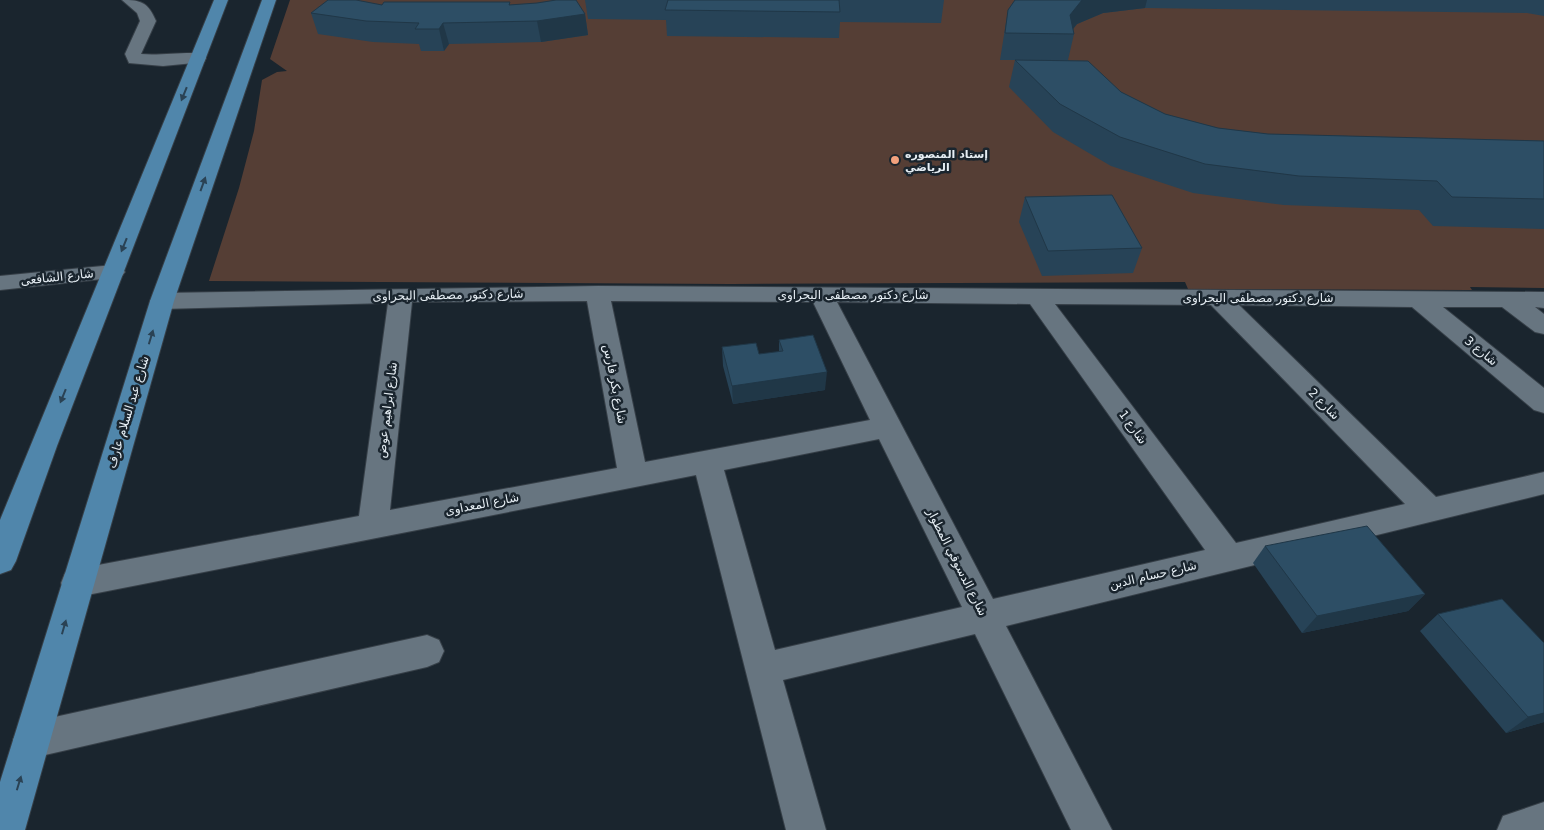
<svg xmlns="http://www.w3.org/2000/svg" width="1544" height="830" viewBox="0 0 1544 830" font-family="'DejaVu Sans',Cairo,sans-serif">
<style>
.green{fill:#553e35}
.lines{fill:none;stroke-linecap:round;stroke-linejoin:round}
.minor-casing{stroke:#363f47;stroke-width:2}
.major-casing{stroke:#363f47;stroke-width:2}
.minor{fill:#677580;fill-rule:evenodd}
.major{fill:#5086ab;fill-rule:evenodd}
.wall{fill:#274357}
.shaded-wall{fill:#203747}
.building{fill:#2d4e65;stroke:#203747}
.oneway{fill:#2a4254}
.poi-dot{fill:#f1a17d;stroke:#1a252e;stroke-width:2}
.labels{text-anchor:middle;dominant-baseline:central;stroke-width:5;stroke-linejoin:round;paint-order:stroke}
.far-poi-label{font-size:11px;font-weight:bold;fill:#e6eef4;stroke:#1a252e;text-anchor:start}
.street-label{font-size:12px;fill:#e6eef4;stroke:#1a252e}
</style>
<rect width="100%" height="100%" fill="#1a252e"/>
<!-- green -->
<polygon class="green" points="290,0 1544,0 1544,288 1470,287 1472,290 1188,289 1185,282 731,284 209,281 239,188 254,131 262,80 277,72 287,71 270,59"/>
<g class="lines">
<!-- minor casing -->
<g class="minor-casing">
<g id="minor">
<path d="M122 0C141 0 148 2 156 21L141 54C160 56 189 51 204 54L206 58 204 62 163 66 129 63 125 54 140 21 137 13Z"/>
<polygon points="113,265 121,267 125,272 121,277 0,290 0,276"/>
<path d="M598 286 1544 292V308L1535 307 1544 314V334L1535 332 1502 307H1443L1544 388V413L1534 410 1412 307 1239 305 1436 497 1544 472V494L1006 626 1112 830H1071L975 634 783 680 826 830H786L696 475 77 597 65 593 61 583 65 573 77 569 359 516 388 303 162 309 154 306 150 301 154 296 162 293ZM587 301 617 468 390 510 412 302ZM611 301 813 302 870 420 645 462ZM837 302 1030 304 1205 550 993 599ZM1055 304 1211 305 1405 504 1236 543ZM879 439 962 607 775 650 724 470Z"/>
<polygon points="427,635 439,640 444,651 439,662 427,667 32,758 19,753 13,740 19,727 32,722"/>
<polygon points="1544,802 1544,830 1497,830 1503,816"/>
</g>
</g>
<!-- major casing -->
<g class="major-casing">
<g id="major">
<polygon points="214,0 228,0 57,446 16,561 11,570 0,574 0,520"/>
<polygon points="262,0 276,0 174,301 25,830 0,830 0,782 150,301"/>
</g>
</g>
<!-- minor -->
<use href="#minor" class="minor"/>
<!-- major -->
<use href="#major" class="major"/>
</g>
<!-- wall -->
<g class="wall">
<polygon points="585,0 944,0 941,23 840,22 839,38 667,36 666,20 588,19"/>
<polygon points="1015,0 1544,0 1544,16 1527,13 1145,8 1103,13 1077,24 1073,29 1074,34 1068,60 1121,92 1165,114 1218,128 1268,134 1544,141 1544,229 1433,226 1419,210 1284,205 1193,193 1111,166 1053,132 1009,87 1015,60 1000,60 1008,10"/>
<polygon points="510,2 510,5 585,14 588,35 541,42 449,44 444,51 421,51 419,44 373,42 318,34 311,13"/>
<polygon points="1025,197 1142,248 1133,273 1042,276 1019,222"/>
<polygon points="779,340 825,390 733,404 723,366 722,347 759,354 779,352"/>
<polygon points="1265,546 1425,594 1408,611 1302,633 1253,563"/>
<polygon points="1438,614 1544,722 1506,733 1420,631"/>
</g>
<!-- shaded-wall -->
<g class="shaded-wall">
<polygon points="1082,0 1147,0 1145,8 1103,13 1077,24 1069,34 1070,15"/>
<polygon points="585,14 588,35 541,42 537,21"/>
<polygon points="443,23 449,44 444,51 439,29"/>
<polygon points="827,372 825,390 733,404 732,386"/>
<polygon points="1425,594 1408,611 1302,633 1317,616"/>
<polygon points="1544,713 1544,722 1506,733 1528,717"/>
</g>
<!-- building -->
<g class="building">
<polygon points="328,0 356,0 382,5 384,2 510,2 509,5 537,3 556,0 576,0 585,14 537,21 443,23 439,29 415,29 419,23 366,21 311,13"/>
<polygon points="668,0 839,0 840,12 665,10"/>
<polygon points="1015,0 1082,0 1070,15 1074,34 1005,33 1008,10"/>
<polygon points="1015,60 1088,61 1121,92 1165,114 1218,128 1268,134 1544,141 1544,199 1452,197 1437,181 1299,176 1205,164 1120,137 1060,104"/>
<polygon points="1112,195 1142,248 1048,251 1025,197"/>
<polygon points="813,335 827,372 732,386 722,347 756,343 759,354 783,351 779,340"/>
<polygon points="1367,526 1425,594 1317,616 1265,546"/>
<polygon points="1502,599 1544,643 1544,713 1528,717 1438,614"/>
</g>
<!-- one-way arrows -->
<defs><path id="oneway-solid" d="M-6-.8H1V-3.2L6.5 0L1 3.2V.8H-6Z" transform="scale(1.25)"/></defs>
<g class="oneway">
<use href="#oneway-solid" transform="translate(184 94) rotate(112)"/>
<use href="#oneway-solid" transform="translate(203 184) rotate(-70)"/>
<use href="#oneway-solid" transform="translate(124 245) rotate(112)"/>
<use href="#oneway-solid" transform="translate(151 337) rotate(-73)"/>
<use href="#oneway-solid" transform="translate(63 396) rotate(112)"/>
<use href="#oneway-solid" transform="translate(64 627) rotate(-74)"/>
<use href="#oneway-solid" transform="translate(19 783) rotate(-73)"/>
</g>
<!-- markers -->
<circle class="poi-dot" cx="895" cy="160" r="5"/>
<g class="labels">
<!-- far-poi labels -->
<g class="far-poi-label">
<text x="905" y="154">إستاد المنصوره<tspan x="905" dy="13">الرياضي</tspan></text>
</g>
<!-- street labels -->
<g class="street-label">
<text transform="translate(57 277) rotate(-6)">شارع الشافعى</text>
<text transform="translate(448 295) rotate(-1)">شارع دكتور مصطفى البحراوى</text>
<text x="853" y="295">شارع دكتور مصطفى البحراوى</text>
<text x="1258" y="298">شارع دكتور مصطفى البحراوى</text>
<text transform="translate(1481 351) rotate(39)">شارع 3</text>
<text transform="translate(615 384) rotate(79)">شارع بكر فارس</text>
<text transform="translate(1324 404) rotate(45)">شارع 2</text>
<text transform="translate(387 410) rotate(-83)">شارع ابراهيم عوض</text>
<text transform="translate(128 412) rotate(-73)">شارع عبد السلام عارف</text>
<text transform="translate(1133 427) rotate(54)">شارع 1</text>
<text transform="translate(482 504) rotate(-11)">شارع المعداوى</text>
<text transform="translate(957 562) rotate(63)">شارع الدسوقي المطوار</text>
<text transform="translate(1153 575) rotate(-13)">شارع حسام الدين</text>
</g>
</g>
</svg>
